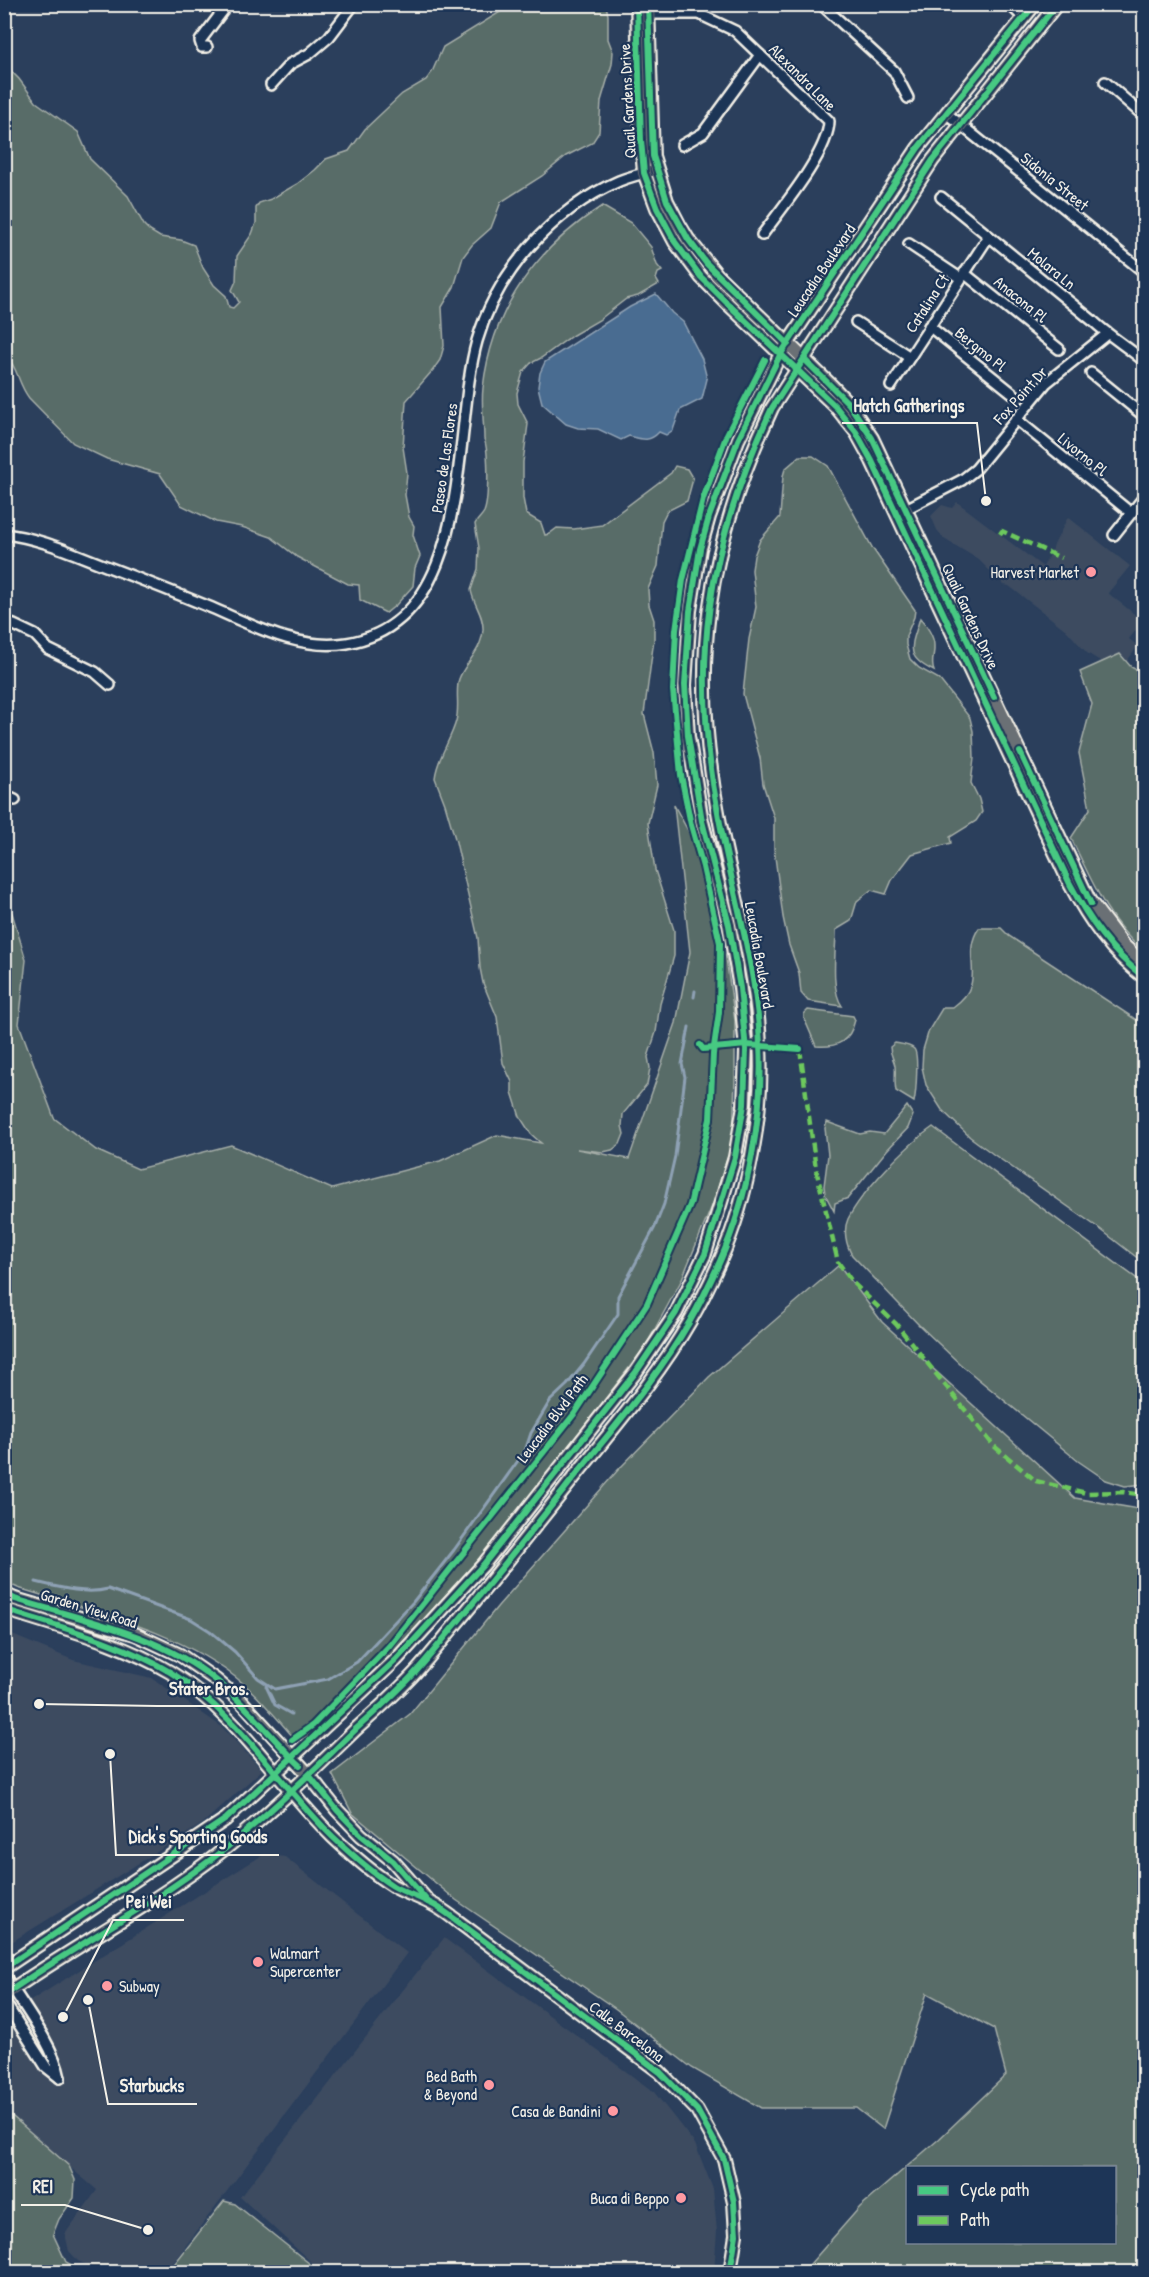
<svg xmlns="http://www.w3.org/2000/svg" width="1149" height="2277" viewBox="0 0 1149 2277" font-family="'Patrick Hand',sans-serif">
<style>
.built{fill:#3c4b61}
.green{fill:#586c68;stroke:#a6aea8;stroke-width:1.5;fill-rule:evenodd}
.water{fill:#4a6c91;stroke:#8ea1b4;stroke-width:1.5}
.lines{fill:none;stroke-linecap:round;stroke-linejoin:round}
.stream{stroke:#8ea1b4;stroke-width:3}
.minor-casing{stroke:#f4f1e8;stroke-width:14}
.major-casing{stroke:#f4f1e8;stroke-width:16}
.minor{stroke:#1d3557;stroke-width:9}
.major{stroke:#6b6f75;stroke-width:12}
.quiet{stroke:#6dc95d;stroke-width:4.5;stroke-dasharray:9 4.5;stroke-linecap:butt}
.cycleway-casing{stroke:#1d3557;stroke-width:10}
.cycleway{stroke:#46c982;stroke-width:6}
.poi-dot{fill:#ff9aa2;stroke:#1d3557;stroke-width:2}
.labels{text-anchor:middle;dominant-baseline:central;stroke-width:4.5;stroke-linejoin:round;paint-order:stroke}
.street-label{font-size:16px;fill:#f4f1e8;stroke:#1d3557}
.poi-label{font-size:16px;fill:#f4f1e8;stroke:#1d3557;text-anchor:end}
.leader{fill:none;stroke:#f4f1e8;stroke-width:2}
.callout-dot{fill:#f4f1e8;stroke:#1d3557;stroke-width:2}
.callout-label{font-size:18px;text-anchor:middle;font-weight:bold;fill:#f4f1e8;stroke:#1d3557;stroke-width:4.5;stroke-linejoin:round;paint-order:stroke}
</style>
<rect width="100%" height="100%" fill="#2b3f5c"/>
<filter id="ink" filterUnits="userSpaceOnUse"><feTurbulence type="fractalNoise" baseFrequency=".0167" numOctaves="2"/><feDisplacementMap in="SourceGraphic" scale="12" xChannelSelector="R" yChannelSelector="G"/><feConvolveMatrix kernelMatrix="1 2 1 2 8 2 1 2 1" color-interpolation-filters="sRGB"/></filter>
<g filter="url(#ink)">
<!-- built -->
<g class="built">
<polygon points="957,502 1043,567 1068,517 1130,566 1108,593 1143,621 1129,639 1138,646 1127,661 1119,656 1110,667 1087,653 1066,630 1009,586 1004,585 978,559 944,539 937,530 931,516 942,505 952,508"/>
<polygon points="5,1632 73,1660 152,1678 222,1727 262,1770 202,1824 5,1946"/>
<polygon points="264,1854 285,1857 407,1953 166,2272 101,2272 78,2261 69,2251 65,2234 97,2190 5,2113 5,2017"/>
<polygon points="444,1938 654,2092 695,2144 713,2189 717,2231 714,2272 322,2272 240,2197"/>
</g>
<!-- green -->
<g class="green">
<path d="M513 4 606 5 608 15V39L613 52 612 64 601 101 599 132 592 143 566 156 542 176 501 202 491 228 472 245 463 257 454 287 442 307 444 346 440 360 433 370 406 401 403 447 407 473 405 495 409 517 414 526 413 535 420 556 415 568 413 586 396 605 386 613 360 600 359 585 348 584 297 557 271 537 242 527 216 522 181 505 160 474 107 459 73 443 29 398C17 382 19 369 5 354V65L19 79 36 102 78 132 90 159 128 196 144 225 150 231 160 237 181 240 194 245 203 268 214 285 226 296 229 307 233 308 239 302 232 290 236 281 237 256 252 234 256 223V208L259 203 271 199 297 184 315 170 326 159 349 151 365 129 383 112 402 94 426 80 432 72 443 47Z"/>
<path d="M602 206 631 223 651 247 657 265 662 271 658 273 656 279 659 284 638 296 626 299 599 320 573 335 541 358 531 363 523 372 517 393 518 404 528 424 523 462V498L526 514 541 523 545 535 549 534 557 528 574 529 602 525 671 473 675 466 687 469 693 479 687 501 667 511 662 521 658 566 648 589 649 605 654 620V639L644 714 654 753 657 785 648 823 655 870 674 930V956L660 1004 656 1032 648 1057 650 1068 647 1085 623 1114 622 1126 624 1134 620 1144 612 1150 603 1152 577 1149 629 1159 676 1023 690 952 674 805 699 851 726 958 735 1021V1076L733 1141 712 1206 681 1281 645 1347 516 1515 438 1608 396 1652 351 1694 295 1739C279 1721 263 1701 245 1685 183 1631 95 1612 18 1588L5 1582 4 908 12 913 26 960 19 1024 54 1118 96 1150 138 1169 231 1145 332 1189 440 1161 497 1135 541 1143 531 1134 520 1117 512 1092V1082L503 1063 497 1017 483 983 480 968 478 938 456 842 445 804 435 778C437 758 451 740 456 721 460 706 455 691 459 679 465 662 481 653 483 630 484 615 473 604 471 590L478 569 479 548 475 524C477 520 482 516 484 512 489 501 489 450 484 439 484 422 481 405 483 388 492 309 536 249 602 206Z"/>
<path d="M800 456H813L828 466 873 549 915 610 914 617 906 636V645L910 659 919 668 939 679 970 718 973 731 974 758 971 783 979 799 982 812 976 821 950 837 951 843 912 854 892 880 886 894 871 890 857 901 851 921 836 930C836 950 830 989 842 1006L808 1001 801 993 799 973 789 945 783 917 774 849V818L763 784 760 758 743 694 749 639 756 607 752 570 754 556 760 540 780 517 783 476 785 469Z"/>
<path d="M920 618C926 624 934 637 934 645 935 655 930 661 934 671 903 656 912 646 920 618Z"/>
<path d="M1120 654 1131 667 1144 674V952C1107 920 1092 881 1071 838L1090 809 1079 753 1092 704 1080 672Z"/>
<path d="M979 928H1001L1009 936 1144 1025V1263L1100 1229 993 1154 970 1137 942 1110 926 1085 922 1067 923 1050 929 1030 943 1007H953C990 981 959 957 979 928Z"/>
<path d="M808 1010 853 1016 855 1020C850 1041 838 1048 816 1046L804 1018V1014Z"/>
<path d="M895 1043C900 1044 910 1045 914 1049 919 1054 916 1093 914 1102L896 1091C894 1081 896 1073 895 1066 894 1059 890 1055 890 1047Z"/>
<polygon points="907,1106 913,1115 908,1128 887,1150 848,1198 835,1203 834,1211 825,1194 824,1186 828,1155 825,1128 827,1122 860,1134 870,1132 884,1134"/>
<path d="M933 1127 1144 1284V1484L1125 1486 1106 1480 1078 1461 960 1364 919 1325 852 1255C846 1245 843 1230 848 1219 862 1191 907 1145 933 1127Z"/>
<path d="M839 1265 882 1322 1075 1498 1144 1510V2272H803L860 2207 939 2139 1006 2075 994 2029 927 1993 883 2129 856 2108H761L692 2068 616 2009 456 1900 352 1813 332 1774 410 1714 498 1606 618 1470 709 1377ZM908 2168H1114V2242H908Z"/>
<polygon points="5,2110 69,2166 75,2180 74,2198 59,2219 53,2234 66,2262 84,2272 5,2272"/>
<polygon points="224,2201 235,2204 320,2272 168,2272"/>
</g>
<!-- water -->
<path class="water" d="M656 294 672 313 683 322 702 359 707 379 702 399 680 410 673 430 666 435 659 432C649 443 641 439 629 436L621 440 598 429 578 428 566 424 542 403 538 387 540 373 545 362 630 307Z"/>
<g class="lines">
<!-- stream -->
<g class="stream">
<polyline points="694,997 695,991"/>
<path d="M36 1582C57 1587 86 1595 108 1589L191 1619 210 1631 235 1652 258 1678 275 1689 328 1679 357 1662 413 1602 454 1550 525 1451 531 1433 550 1401 567 1385 584 1364 618 1314V1296L655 1227 664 1204 675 1156 685 1077 682 1064 689 1027"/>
<polyline points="266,1686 275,1705 291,1714"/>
</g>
<!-- minor casing -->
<g class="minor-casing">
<g id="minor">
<polyline points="821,4 894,71 908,98"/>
<polyline points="1009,4 1024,18"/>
<path d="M643 14H699L735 31 829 121C829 152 781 209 762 235"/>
<polyline points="207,47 202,47 200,41 228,4"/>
<polyline points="1105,82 1144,116"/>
<polyline points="271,85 290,64 309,54 329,37 354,4"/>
<polyline points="946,113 1144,272"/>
<polyline points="682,145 703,133 760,55"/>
<path d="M941 197 1093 321C1109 336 1128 347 1144 361"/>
<polyline points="909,244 960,278"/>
<polyline points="964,273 1059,349"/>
<polyline points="856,322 910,357"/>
<polyline points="929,326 1015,395"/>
<polyline points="1091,373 1144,416"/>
<polyline points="891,386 989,236"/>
<polyline points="1016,419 1131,513"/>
<polyline points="900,512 962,480 976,469 1046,383 1107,334"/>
<path d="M4 534C42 538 76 555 111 568 145 581 178 594 212 608 254 626 300 651 347 643 476 621 451 433 477 341 497 272 552 210 619 181 631 176 644 173 657 170"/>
<polyline points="1114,535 1144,497"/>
<polyline points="4,622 14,625 35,635 48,649 95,672 110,685"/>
<polyline points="4,795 15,800"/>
<path d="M4 1975C22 2004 54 2045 60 2078"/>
<polyline points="4,2001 46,2067 60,2078"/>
</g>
</g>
<!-- major casing -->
<g class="major-casing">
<g id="major">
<path d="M637 4 641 140 644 173 657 208 675 242 701 277 728 304 836 407 856 432 872 461 1070 884C1089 920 1111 952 1144 977"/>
<polyline points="648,4 653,156 667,201 679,224 688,239 718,276 832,386 849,404 872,438 1089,900 1123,945 1144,964"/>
<polyline points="4,1594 15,1599 135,1634 180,1655 216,1680 242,1702 309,1775 337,1810 361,1835 393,1861 427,1900"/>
<path d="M4 1609C61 1628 118 1641 170 1672 238 1713 277 1782 333 1837 351 1854 371 1872 393 1886 405 1893 417 1896 430 1903 439 1907 448 1914 456 1920L660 2072 697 2110 724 2159 734 2202 736 2235 730 2272"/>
<polyline points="4,1968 226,1819 396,1660 483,1565 636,1372 676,1313 705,1254 735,1157 744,1105 746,1050 740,988 729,925 702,821 688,736 685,685 690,611 700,549 709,517 738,440 780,355 918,148 1035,4"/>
<path d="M4 1995C83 1940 170 1896 243 1834 283 1801 319 1765 356 1729 375 1712 394 1695 412 1676 427 1660 441 1642 455 1625 492 1581 528 1535 564 1490 607 1435 655 1382 690 1321 701 1302 711 1281 720 1261 748 1198 764 1113 760 1045 757 968 733 894 719 818 689 665 706 549 772 408L933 160 1057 4"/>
</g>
</g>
<!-- minor -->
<use href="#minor" class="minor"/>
<!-- major -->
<use href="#major" class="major"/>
<!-- quiet -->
<g class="quiet">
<polyline points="1000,534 1002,531 1061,558"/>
<polyline points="800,1049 816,1169 838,1262 853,1283 896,1324 994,1446 1036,1481 1086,1493 1123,1492 1144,1495"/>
</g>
<!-- cycleway casing -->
<g class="cycleway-casing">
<g id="cycleway">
<path d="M637 4 641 140 644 173 657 208 675 242 701 277 728 304 836 407 856 432 872 461 1070 884C1089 920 1111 952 1144 977"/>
<polyline points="648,4 653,156 667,201 688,239 706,263 788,344"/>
<polyline points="804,359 849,404 872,438 994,697"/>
<polyline points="1020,752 1091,904"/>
<polyline points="700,1045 703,1049 747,1045 800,1049"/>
<path d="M4 1594 15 1599C84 1620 159 1634 217 1681 248 1706 271 1738 300 1765"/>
<path d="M4 1609C61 1628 118 1641 170 1672 238 1713 277 1782 333 1837 351 1854 371 1872 393 1886 405 1893 417 1896 430 1903 439 1907 448 1914 456 1920L660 2072 697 2110 724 2159 734 2202 736 2235 730 2272"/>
<polyline points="292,1740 313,1725 389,1646 575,1413 647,1304 690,1205 710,1119 713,1054 719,1012 720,943 703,867 691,825 681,775 673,690 676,630 683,580 703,499 727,434 765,360"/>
<polyline points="309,1775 337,1810 361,1835 393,1861 428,1902"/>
<polyline points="4,1968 226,1819 396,1660 483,1565 636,1372 676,1313 705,1254 735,1157 744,1105 746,1050 740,988 729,925 702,821 688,736 685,685 690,611 700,549 709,517 738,440 780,355 918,148 1035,4"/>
<path d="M4 1995C83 1940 170 1896 243 1834 283 1801 319 1765 356 1729 375 1712 394 1695 412 1676 427 1660 441 1642 455 1625 492 1581 528 1535 564 1490 607 1435 655 1382 690 1321 701 1302 711 1281 720 1261 748 1198 764 1113 760 1045 757 968 733 894 719 818 689 665 706 549 772 408L933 160 1057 4"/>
</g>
</g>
<!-- cycleway -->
<use href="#cycleway" class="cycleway"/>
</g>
</g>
<!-- markers -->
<g class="poi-dot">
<circle cx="1091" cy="572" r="6"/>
<circle cx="258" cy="1962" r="6"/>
<circle cx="107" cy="1986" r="6"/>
<circle cx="489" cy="2085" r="6"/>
<circle cx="613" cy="2111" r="6"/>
<circle cx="681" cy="2198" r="6"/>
</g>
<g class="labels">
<!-- street labels -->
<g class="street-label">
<text transform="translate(803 77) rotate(45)">Alexandra Lane</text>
<text transform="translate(627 101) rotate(-93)">Quail Gardens Drive</text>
<text transform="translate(1055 181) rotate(39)">Sidonia Street</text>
<text transform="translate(1052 268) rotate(39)">Molara Ln</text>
<text transform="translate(821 270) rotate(-56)">Leucadia Boulevard</text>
<text transform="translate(1021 299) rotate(39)">Anacona Pl</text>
<text transform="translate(927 303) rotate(-57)">Catalina Ct</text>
<text transform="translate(981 349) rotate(39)">Bergmo Pl</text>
<text transform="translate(1020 395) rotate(-48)">Fox Point Dr</text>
<text transform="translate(1083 454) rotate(39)">Livorno Pl</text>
<text transform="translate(444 458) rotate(-82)">Paseo de Las Flores</text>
<text transform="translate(971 616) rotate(65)">Quail Gardens Drive</text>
<text transform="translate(760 955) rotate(80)">Leucadia Boulevard</text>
<text transform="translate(552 1418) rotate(-53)">Leucadia Blvd Path</text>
<text transform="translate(89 1608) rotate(17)">Garden View Road</text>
<text transform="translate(627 2031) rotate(37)">Calle Barcelona</text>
</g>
<!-- poi labels -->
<g class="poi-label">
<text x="1079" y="572">Harvest Market</text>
<text x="270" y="1953" text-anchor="start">Walmart<tspan x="270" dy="18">Supercenter</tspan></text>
<text x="119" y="1986" text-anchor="start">Subway</text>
<text x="477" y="2076">Bed Bath<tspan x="477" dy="18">&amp; Beyond</tspan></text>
<text x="601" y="2111">Casa de Bandini</text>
<text x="669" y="2198">Buca di Beppo</text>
</g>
</g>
<!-- callouts -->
<path class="leader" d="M986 501L977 423H842M39 1704L157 1706H261M110 1754L116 1855H279M63 2017L113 1920H184M88 2000L108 2104H197M148 2230L65 2205H21"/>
<g class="callout-dot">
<circle cx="986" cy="501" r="6"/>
<circle cx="39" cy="1704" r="6"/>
<circle cx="110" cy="1754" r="6"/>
<circle cx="63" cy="2017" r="6"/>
<circle cx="88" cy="2000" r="6"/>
<circle cx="148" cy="2230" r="6"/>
</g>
<g class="callout-label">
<text x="909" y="412">Hatch Gatherings</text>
<text x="209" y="1695">Stater Bros.</text>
<text x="198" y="1843">Dick's Sporting Goods</text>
<text x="149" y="1908">Pei Wei</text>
<text x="152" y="2092">Starbucks</text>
<text x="43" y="2193">REI</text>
</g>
<!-- margin -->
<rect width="1149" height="2277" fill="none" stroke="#1d3557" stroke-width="24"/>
<rect x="12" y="12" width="1125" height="2253" fill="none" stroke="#f4f1e8" stroke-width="2" filter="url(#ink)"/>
<!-- legend -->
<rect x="906" y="2166" width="210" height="78" fill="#1d3557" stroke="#738091" stroke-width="1.5"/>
<rect x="918" y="2186" width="30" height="9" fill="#46c982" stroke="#738091" stroke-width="1.5"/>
<text x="960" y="2196" font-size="18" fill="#f4f1e8">Cycle path</text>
<rect x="918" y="2216" width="30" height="9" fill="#6dc95d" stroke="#738091" stroke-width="1.5"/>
<text x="960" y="2226" font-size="18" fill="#f4f1e8">Path</text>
</svg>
